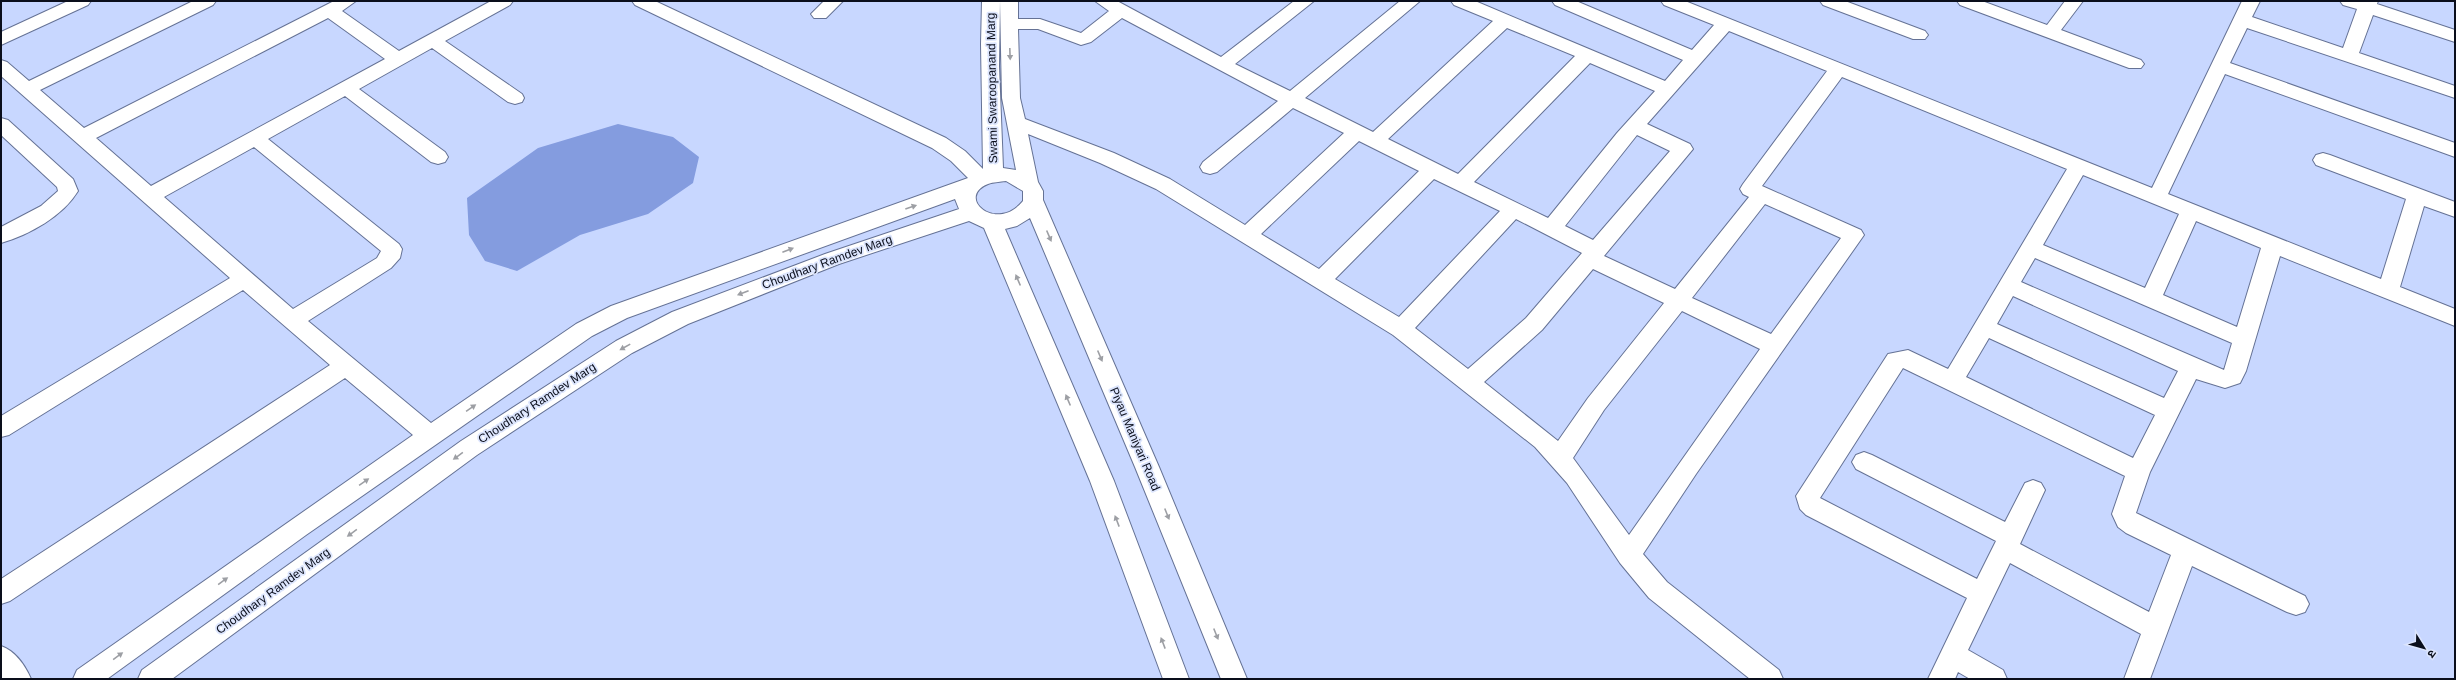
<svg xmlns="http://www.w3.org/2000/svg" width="2456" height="680" viewBox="0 0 2456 680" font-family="Helvetica,'Noto Sans Devanagari',sans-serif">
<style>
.water{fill:#849cdf}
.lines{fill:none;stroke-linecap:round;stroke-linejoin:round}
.minor-casing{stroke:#657295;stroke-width:2}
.minor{fill:#fff;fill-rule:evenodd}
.oneway{fill:#9d9fa4}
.labels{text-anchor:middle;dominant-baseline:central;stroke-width:3.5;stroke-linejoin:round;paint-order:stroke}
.street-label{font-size:12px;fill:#0a0e1b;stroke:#dce5fd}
</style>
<rect width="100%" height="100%" fill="#c8d7ff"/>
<!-- water -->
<polygon class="water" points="618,124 673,137 699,157 693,183 648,214 580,235 517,271 485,261 469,235 467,198 538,148"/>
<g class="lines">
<!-- minor casing -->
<g class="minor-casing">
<g id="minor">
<polygon points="68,1 91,1 88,5 1,45 1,32"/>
<path d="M193 1H216L213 5 40 90 84 128 334 1H356L342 11 399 51 491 1H513L510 5 445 41 522 94 524 98 522 102 515 104 508 102 432 48 359 89 445 152 448 157 445 162 438 164 431 162 345 96 268 139 399 244 402 249 400 258 391 268 308 321 431 423 576 324 611 306 968 178 951 161 932 148 635 5 632 1H655L946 138 965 151 983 169 981 44 982 1H1000L999 66 1003 168 1016 170 1002 98 1000 1H1018V19H1040L1081 33 1109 11 1095 1H1117L1221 57 1294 1H1314L1235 64 1290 91 1400 1H1420L1305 98 1373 132 1493 21 1454 5 1451 1H1475L1665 81 1683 60 1555 5 1552 1H1576L1692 50 1714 25 1664 5 1661 1H1685L2152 188 2242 1H2260L2252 17 2343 48 2357 9 2343 5 2340 1H2378L2377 4 2455 30V42L2373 15 2359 53 2455 86V98L2247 28 2230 63 2455 143V157L2225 74 2168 194 2381 279 2406 199 2316 165 2313 160 2316 155 2323 153 2330 155 2455 202V217L2424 206 2400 287 2455 309V326L2280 256 2246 371 2240 383 2225 388 2196 379 2150 472 2136 513 2305 596 2309 604 2305 612 2296 615 2287 612 2192 566 2150 679H2124L2141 634 2010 563 1968 650 2003 670 2007 679H1970L1958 672 1955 679H1928L1967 598 1806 515 1800 509 1796 496 1888 354 1908 350 1948 369 2067 169 1842 77 1762 186 1861 230 1864 235 1696 474 1643 554 1667 582 1779 670 1783 679H1750L1649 598 1620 563 1567 483 1535 447 1393 335 1156 189 1100 163 1028 134 1038 182 1043 191V200L1159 467 1247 679H1221L1135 467 1030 218 1017 226 1005 229 1114 481 1189 679H1163L1090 481 984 228 969 221 839 264 688 324 632 353 477 455 172 679H138L142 670 461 441 616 341 672 312 825 254 959 209 955 199 627 318 592 336 306 535 107 679H73L77 670 413 435 345 378 10 601 1 604V579L330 365 243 290 9 435 1 437V416L230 278 1 76V60L7 62 29 81ZM328 18 385 59 151 186 96 138ZM1122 18 1278 101 1203 162 1200 167 1203 172 1210 174 1217 172 1293 108 1344 133 1245 225 1170 179 1114 153 1025 119 1020 98 1018 29H1038L1081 45 1091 42ZM1507 28 1575 56 1458 174 1388 139ZM1729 31 1827 71 1743 184 1740 189 1743 194 1749 197 1675 289 1604 256 1693 149 1690 144 1647 124ZM1590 63 1655 91 1617 133 1548 218 1474 182ZM1637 135 1670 151 1593 240 1565 226ZM1359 141 1419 171 1319 269 1261 234ZM254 147 381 251 377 258 293 309 164 197ZM2083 175 2179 214 2145 288 2043 245ZM1434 179 1500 211 1399 317 1335 279ZM1006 181 1023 191V201C996 234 955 197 988 184 993 182 1000 182 1006 181ZM1765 204 1841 238 1771 334 1692 298ZM1516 219 1582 253 1526 318 1468 369 1415 328ZM2196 221 2261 248 2237 327 2163 295ZM2035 258 2232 343 2224 370 2021 282ZM1593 269 1664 303 1588 398 1558 441 1484 382 1542 330ZM2013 296 2178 371 2164 398 1997 324ZM1682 311 1760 349 1629 535 1573 458 1604 410ZM1989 338 2155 415 2133 458 1966 377ZM1903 368 2125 476 2112 514 2118 527 2126 533 2171 555 2149 612 2020 544 2045 490 2041 483 2033 480 2025 483 2005 522 1872 455 1864 452 1856 455 1852 462 1856 469 1996 541 1977 579 1820 498Z"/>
<polygon points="824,1 843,1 826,18 814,18 811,14"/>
<polygon points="1820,1 1845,1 1925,31 1928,35 1925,39 1913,39 1823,5"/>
<polygon points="1957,1 1982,1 2047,25 2065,1 2083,1 2061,30 2141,60 2144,64 2141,68 2129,68 1960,5"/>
<path d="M1 118 8 120 73 179 78 191C63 216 29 235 1 243V227L41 206 58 191 57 187 1 135Z"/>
<path d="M1 646C15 651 25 665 31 679H2Z"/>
</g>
</g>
<!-- minor -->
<use href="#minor" class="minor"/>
</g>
<!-- one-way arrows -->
<defs><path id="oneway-solid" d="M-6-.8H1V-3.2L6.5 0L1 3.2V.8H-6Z"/></defs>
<g class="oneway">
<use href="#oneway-solid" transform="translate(1010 54) rotate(88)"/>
<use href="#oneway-solid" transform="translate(911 207) rotate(-19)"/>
<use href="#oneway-solid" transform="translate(1049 236) rotate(67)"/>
<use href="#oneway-solid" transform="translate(788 250) rotate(-21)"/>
<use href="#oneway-solid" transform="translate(1018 280) rotate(-113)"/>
<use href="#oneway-solid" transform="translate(743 293) rotate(159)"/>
<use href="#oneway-solid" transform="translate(625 347) rotate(151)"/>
<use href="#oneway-solid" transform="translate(1100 356) rotate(67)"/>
<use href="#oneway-solid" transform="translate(1068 400) rotate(-113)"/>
<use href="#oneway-solid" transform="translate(471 408) rotate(-35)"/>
<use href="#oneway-solid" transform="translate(458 456) rotate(144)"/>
<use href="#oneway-solid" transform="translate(364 482) rotate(-35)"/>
<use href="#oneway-solid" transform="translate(1167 514) rotate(68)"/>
<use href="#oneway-solid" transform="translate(1117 521) rotate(-111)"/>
<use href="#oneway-solid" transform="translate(352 533) rotate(144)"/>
<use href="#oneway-solid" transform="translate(223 581) rotate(-36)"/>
<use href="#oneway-solid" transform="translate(1216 634) rotate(68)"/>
<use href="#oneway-solid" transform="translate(1163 643) rotate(-111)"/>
<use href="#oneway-solid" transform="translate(118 656) rotate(-36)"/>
</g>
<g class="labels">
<!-- street labels -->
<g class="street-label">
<text transform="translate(992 88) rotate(-91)">Swami Swaroopanand Marg</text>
<text transform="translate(827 262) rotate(-20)">Choudhary Ramdev Marg</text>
<text transform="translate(537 403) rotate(-33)">Choudhary Ramdev Marg</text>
<text transform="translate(1135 439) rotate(67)">Piyau Maniyari Road</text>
<text transform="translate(273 591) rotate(-36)">Choudhary Ramdev Marg</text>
</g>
</g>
<!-- border -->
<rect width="2456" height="680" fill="none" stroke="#0a0e1b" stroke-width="4"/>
<!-- north arrow -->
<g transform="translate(2424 648) rotate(127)" stroke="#dce5fd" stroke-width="3" paint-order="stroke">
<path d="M0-3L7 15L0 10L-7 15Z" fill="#0a0e1b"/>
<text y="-6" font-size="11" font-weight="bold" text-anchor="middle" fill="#0a0e1b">उ</text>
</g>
</svg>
